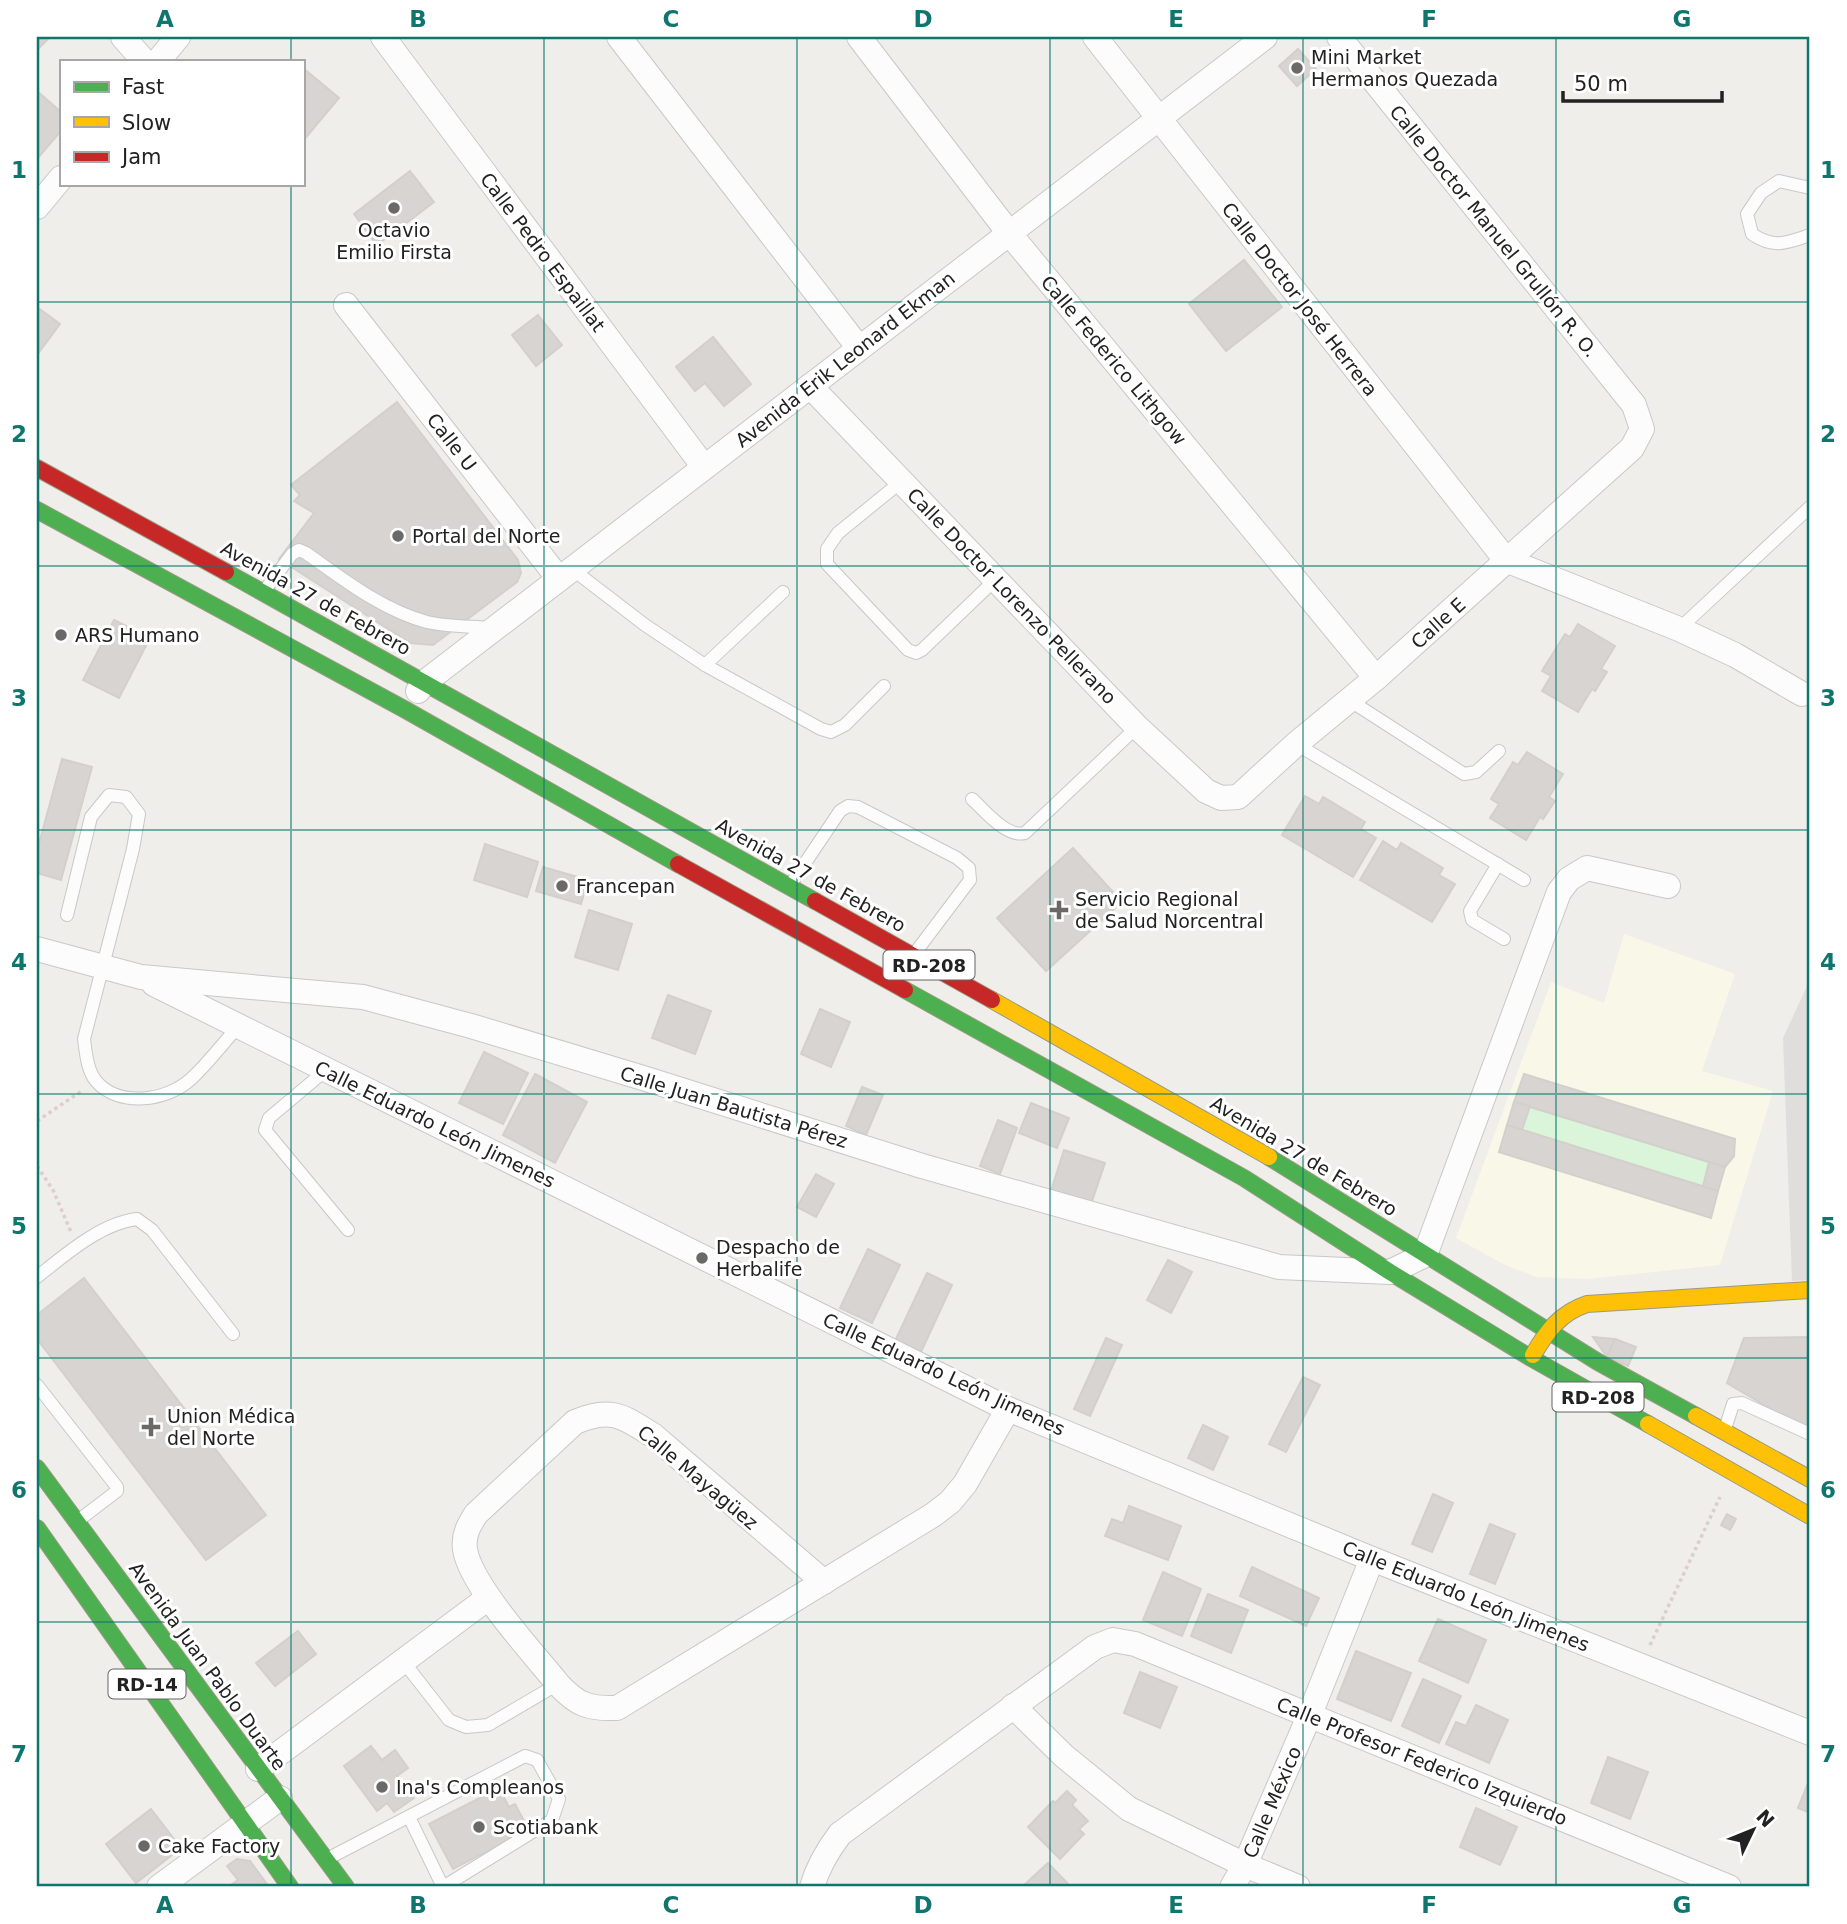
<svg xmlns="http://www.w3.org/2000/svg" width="1847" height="1924" viewBox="0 0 1847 1924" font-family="'DejaVu Sans',sans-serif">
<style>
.residential{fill:#dfdedc}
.education{fill:#f8f7e8}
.park{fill:#daf5da}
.building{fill:#d7d4d2;stroke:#d3d0cc;stroke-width:2}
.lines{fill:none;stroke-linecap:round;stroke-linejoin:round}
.lane-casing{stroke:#c9c8c7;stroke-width:14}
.street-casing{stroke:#c9c8c7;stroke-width:26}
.fast-casing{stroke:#999a82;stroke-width:18}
.slow-casing{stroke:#999a82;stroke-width:18}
.jam-casing{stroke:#999a82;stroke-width:18}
.path{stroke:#dccecd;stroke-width:3.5;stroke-dasharray:3.5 3.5;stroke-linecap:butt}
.lane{stroke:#fdfcfc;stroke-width:12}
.street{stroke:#fdfcfc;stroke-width:24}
.fast{stroke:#4caf50;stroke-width:16}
.slow{stroke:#ffc107;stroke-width:16}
.jam{stroke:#c62828;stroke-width:16}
.grid{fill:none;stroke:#0f766e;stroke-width:2;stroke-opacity:0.55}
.poi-dot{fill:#6a6968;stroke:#fff;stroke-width:2.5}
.labels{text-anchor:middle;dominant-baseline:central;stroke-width:6;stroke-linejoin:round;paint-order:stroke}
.shield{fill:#fff;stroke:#646464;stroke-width:2}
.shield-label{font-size:18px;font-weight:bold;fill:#222}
.poi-label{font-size:19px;fill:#222;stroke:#fff;text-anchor:start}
.street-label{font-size:19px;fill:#222;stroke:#fff}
.neatline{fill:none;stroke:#0f766e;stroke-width:2.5}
.grid-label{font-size:23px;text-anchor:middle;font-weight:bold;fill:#0f766e}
</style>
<rect width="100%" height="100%" fill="#f0eeeb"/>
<!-- residential -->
<polygon class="residential" points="1808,984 1810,985 1810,1280 1792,1281 1783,1038"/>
<!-- education -->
<polygon class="education" points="1624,934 1735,974 1702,1071 1773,1091 1720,1265 1587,1279 1536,1277 1503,1264 1456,1238 1551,982 1604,1003"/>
<!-- park -->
<polygon class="park" points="1530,1106 1709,1162 1703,1186 1523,1130"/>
<!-- building -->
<g class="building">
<polygon points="37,37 50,37 37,50"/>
<polygon points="1298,49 1316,69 1297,86 1279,66"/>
<polygon points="303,68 339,98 303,141"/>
<polygon points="37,91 61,112 61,131 37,159"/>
<polygon points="410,171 434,202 377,245 354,214"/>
<polygon points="1244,260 1282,307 1226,351 1189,304"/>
<polygon points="37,307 60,324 37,355"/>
<polygon points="538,315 562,345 536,366 512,335"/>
<polygon points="713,337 751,384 724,406 705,383 695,391 676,367"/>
<polygon points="397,402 518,560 521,573 517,582 433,645 410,643 279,559 314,513 294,501 300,495 291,485"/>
<polygon points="114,620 150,638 119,698 83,680"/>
<polygon points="1578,624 1615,646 1601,669 1607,672 1595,691 1592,689 1578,712 1542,691 1551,676 1542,671 1565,634 1570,637"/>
<polygon points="1527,752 1563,774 1549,797 1555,801 1543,819 1540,817 1526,840 1490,818 1499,804 1491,799 1513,762 1518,765"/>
<polygon points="62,759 92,767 61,880 37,873 37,851"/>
<polygon points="1305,796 1319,804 1323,797 1365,822 1361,829 1376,838 1353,877 1282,835"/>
<polygon points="1383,841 1397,850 1401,843 1443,868 1439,875 1455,884 1432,922 1360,880"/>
<polygon points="485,844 538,862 527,897 474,880"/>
<polygon points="1073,848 1122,902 1046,971 997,918"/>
<polygon points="543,867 588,880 581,904 536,891"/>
<polygon points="589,910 632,924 618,970 575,957"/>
<polygon points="668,995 711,1011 695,1054 652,1038"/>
<polygon points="820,1009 850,1022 831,1067 801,1054"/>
<polygon points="484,1052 528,1073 503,1124 459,1103"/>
<polygon points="535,1074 587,1102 555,1163 503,1135"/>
<polygon points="1524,1074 1735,1139 1734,1156 1725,1167 1514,1102"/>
<polygon points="862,1087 883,1095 866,1135 846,1126"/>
<polygon points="1514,1102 1530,1106 1522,1130 1507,1125"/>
<polygon points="1031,1103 1069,1118 1057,1148 1019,1133"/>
<polygon points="998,1120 1017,1128 1000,1174 980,1166"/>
<polygon points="1507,1125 1718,1191 1711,1218 1499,1152"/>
<polygon points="1064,1150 1105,1163 1090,1207 1050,1194"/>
<polygon points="1709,1162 1725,1167 1718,1191 1703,1186"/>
<polygon points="816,1174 834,1184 816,1217 797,1207"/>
<polygon points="868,1249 900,1265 872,1323 840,1308"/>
<polygon points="1168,1260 1192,1272 1171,1313 1147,1300"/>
<polygon points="927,1273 952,1285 921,1352 895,1341"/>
<polygon points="84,1278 266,1515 206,1560 37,1339 37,1315"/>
<polygon points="1593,1337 1615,1339 1607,1357"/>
<polygon points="1810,1337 1810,1432 1727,1383 1744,1338"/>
<polygon points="1106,1338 1122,1345 1090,1416 1074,1409"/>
<polygon points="1615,1339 1636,1347 1628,1366 1607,1357"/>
<polygon points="1303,1377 1320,1385 1286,1452 1269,1444"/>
<polygon points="1203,1425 1228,1437 1213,1470 1188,1458"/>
<polygon points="1433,1494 1453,1503 1432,1552 1412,1544"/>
<polygon points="1129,1506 1181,1526 1168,1560 1105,1536 1112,1519 1123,1523"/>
<polygon points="1727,1514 1736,1519 1730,1530 1721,1525"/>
<polygon points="1490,1524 1515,1534 1495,1584 1470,1574"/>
<polygon points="1252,1567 1319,1598 1306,1626 1240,1596"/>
<polygon points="1163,1572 1201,1589 1182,1636 1143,1620"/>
<polygon points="1208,1594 1248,1610 1231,1653 1191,1636"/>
<polygon points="1438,1619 1486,1640 1468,1683 1419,1661"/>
<polygon points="298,1631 316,1654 275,1686 256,1663"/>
<polygon points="1356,1651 1411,1673 1391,1721 1337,1699"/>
<polygon points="1140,1672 1177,1687 1160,1728 1124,1713"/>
<polygon points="1423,1679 1461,1696 1439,1743 1402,1726"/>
<polygon points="1476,1705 1508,1720 1489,1763 1446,1744 1456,1722 1466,1726"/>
<polygon points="371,1746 382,1760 395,1750 408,1768 397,1776 414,1798 394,1812 387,1803 377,1811 344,1766"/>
<polygon points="1608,1757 1648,1772 1630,1819 1591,1803"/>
<polygon points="1810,1778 1810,1813 1798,1808"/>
<polygon points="499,1788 509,1807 515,1804 529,1830 453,1869 429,1824"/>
<polygon points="1067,1791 1076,1800 1072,1805 1088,1821 1079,1829 1084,1834 1060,1859 1028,1827 1053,1801 1055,1803"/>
<polygon points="1476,1808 1517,1827 1500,1865 1460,1847"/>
<polygon points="151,1809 181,1848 136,1883 106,1844"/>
<polygon points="237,1859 250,1861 269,1887 228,1887 238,1880 227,1866"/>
<polygon points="1048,1863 1071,1887 1022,1887"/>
</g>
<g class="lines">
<!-- lane casing -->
<g class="lane-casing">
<g id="lane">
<path d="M1810 188 1779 181 1761 193 1747 214 1752 234C1774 249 1787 243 1810 235"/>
<polyline points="902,481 838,533 827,549 827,564 908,650 916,653 922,650 996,579"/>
<polyline points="572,569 645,625 705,665 821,729 831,732 845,725 884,686"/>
<path d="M265 590 292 554 299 550 306 553C343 579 382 610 427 622 448 627 471 626 492 628"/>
<polyline points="1679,629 1810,507"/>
<polyline points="705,665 783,592"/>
<polyline points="1349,700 1464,774 1476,772 1499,751"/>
<polyline points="1296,744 1524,880"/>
<path d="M972 799C985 811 1007 838 1025 833L1137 727"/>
<polyline points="1498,864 1470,911 1472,920 1504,939"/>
<polyline points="791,884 840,811 848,806 858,807 957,858 969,868 970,880 915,953"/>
<path d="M67 915 91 817 109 795 126 797 139 814 133 849 84 1039C86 1053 87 1070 96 1081 119 1108 167 1101 191 1079 208 1063 223 1044 238 1026"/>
<polyline points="326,1070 269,1118 265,1130 348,1230"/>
<path d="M37 1277C65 1255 101 1223 137 1219L152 1230 233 1334"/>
<polyline points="37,1385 117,1487 117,1491 79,1520"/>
<polyline points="1725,1429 1733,1404 1742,1403 1810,1434"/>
<polyline points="403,1661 449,1720 466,1727 488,1725 558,1684"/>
<polyline points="409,1817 443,1887"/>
<polyline points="329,1858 525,1756 537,1760 559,1799 552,1820 443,1887"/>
</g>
</g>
<!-- street casing -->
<g class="street-casing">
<g id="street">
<polyline points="123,37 144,61"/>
<polyline points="383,37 704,467"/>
<polyline points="619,37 859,348"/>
<polyline points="859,37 1009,233 1376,678"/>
<polyline points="1095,37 1506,560 1679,629 1735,655 1802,694"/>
<polyline points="158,61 178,37"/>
<polyline points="37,207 61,178"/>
<polyline points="346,305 559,579"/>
<polyline points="810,386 1137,727 1206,791 1221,798 1238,797 1296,744 1376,678 1632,448 1642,429 1634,405 1339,37"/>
<polyline points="418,691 425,682 1265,37"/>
<polyline points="37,949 141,977 363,997 471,1026 643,1078 922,1166 1279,1267 1390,1272 1425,1255 1559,892 1569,879 1587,868 1668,886"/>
<polyline points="154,984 1008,1409 1372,1559 1810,1733"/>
<path d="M824 1582 654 1436C624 1417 611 1406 575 1422L476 1514C469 1525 463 1535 465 1549 470 1585 534 1654 558 1684 577 1705 589 1709 617 1708L933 1515 950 1502 965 1484 1008 1409"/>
<polyline points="1013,1706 1064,1756 1129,1809 1245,1865 1298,1887"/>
<polyline points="258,1769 488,1598"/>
<polyline points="159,1887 280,1798"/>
<path d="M812 1887C818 1866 827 1851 840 1834L1095 1647 1113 1640 1135 1644 1729 1887"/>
<polyline points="1232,1887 1245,1865 1310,1714 1372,1559"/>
</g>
</g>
<!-- fast casing -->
<g class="fast-casing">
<g id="fast">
<polyline points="37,510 404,709 678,864"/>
<polyline points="226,572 815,901"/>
<polyline points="905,990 1244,1178 1390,1272 1531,1358 1648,1424"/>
<polyline points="1269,1157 1598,1362 1696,1416"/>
<polyline points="37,1468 346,1887"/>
<polyline points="37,1528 290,1887"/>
</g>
</g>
<!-- slow casing -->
<g class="slow-casing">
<g id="slow">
<polyline points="992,1000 1269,1157"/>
<path d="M1533 1355C1547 1331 1560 1313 1587 1304L1810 1290"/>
<polyline points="1696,1416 1810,1479"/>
<polyline points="1648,1424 1810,1516"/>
</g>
</g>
<!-- jam casing -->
<g class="jam-casing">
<g id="jam">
<polyline points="37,468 226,572"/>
<polyline points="678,864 905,990"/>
<polyline points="815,901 992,1000"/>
</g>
</g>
<!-- path -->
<g class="path">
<polyline points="37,1121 83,1090"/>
<polyline points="37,1166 53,1190 71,1232"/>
<polyline points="1650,1645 1720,1497"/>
</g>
<!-- lane -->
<use href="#lane" class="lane"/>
<!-- street -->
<use href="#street" class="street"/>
<!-- fast -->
<use href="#fast" class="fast"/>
<!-- slow -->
<use href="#slow" class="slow"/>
<!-- jam -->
<use href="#jam" class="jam"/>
</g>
<!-- grid -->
<path class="grid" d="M291 37V61M544 37V1887M797 37V1887M1050 37V1887M1303 37V1887M1556 37V1887M291 184V1887M37 302H1810M37 566H1810M37 830H1810M37 1094H1810M37 1358H1810M37 1622H1810"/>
<!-- markers -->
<g class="poi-dot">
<circle cx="1297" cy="68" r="7"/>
<circle cx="394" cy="208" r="7"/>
<circle cx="398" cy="536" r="7"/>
<circle cx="61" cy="635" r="7"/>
<circle cx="562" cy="886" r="7"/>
<path d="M1055.5 899.5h7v7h7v7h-7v7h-7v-7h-7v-7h7z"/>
<circle cx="702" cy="1258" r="7"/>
<path d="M147.5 1416.5h7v7h7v7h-7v7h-7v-7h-7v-7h7z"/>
<circle cx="382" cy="1787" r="7"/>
<circle cx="479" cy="1827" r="7"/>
<circle cx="144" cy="1846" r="7"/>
</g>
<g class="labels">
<!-- shield labels -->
<g class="shield">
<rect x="883.5" y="950.5" width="91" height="29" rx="5"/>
<rect x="1552.5" y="1382.5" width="91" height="29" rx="5"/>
<rect x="108.5" y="1669.5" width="77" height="29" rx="5"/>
</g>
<g class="shield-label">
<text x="929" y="965">RD-208</text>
<text x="1598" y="1397">RD-208</text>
<text x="147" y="1684">RD-14</text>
</g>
<!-- poi labels -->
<g class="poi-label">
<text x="1311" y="57">Mini Market<tspan x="1311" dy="22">Hermanos Quezada</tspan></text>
<text x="394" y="230" text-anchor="middle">Octavio<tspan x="394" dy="22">Emilio Firsta</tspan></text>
<text x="412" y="536">Portal del Norte</text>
<text x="75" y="635">ARS Humano</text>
<text x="576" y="886">Francepan</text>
<text x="1075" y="899">Servicio Regional<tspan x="1075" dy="22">de Salud Norcentral</tspan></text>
<text x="716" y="1247">Despacho de<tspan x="716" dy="22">Herbalife</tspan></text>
<text x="167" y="1416">Union Médica<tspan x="167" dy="22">del Norte</tspan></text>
<text x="396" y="1787">Ina's Compleanos</text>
<text x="493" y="1827">Scotiabank</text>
<text x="158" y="1846">Cake Factory</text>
</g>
<!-- street labels -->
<g class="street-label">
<text transform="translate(1494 231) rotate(51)">Calle Doctor Manuel Grullón R. O.</text>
<text transform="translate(543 252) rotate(53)">Calle Pedro Espaillat</text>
<text transform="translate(1300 299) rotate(52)">Calle Doctor José Herrera</text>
<text transform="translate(845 359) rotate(-38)">Avenida Erik Leonard Ekman</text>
<text transform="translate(1114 360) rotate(50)">Calle Federico Lithgow</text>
<text transform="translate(452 442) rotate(52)">Calle U</text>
<text transform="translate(1012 596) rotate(46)">Calle Doctor Lorenzo Pellerano</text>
<text transform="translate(316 598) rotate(29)">Avenida 27 de Febrero</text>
<text transform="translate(1438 623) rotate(-42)">Calle E</text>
<text transform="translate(811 875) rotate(29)">Avenida 27 de Febrero</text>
<text transform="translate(734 1107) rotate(17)">Calle Juan Bautista Pérez</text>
<text transform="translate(435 1124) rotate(26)">Calle Eduardo León Jimenes</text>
<text transform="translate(1304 1156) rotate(31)">Avenida 27 de Febrero</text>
<text transform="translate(944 1374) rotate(25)">Calle Eduardo León Jimenes</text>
<text transform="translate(698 1477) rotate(40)">Calle Mayagüez</text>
<text transform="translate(1466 1596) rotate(22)">Calle Eduardo León Jimenes</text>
<text transform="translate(208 1666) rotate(54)">Avenida Juan Pablo Duarte</text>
<text transform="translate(1422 1761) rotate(22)">Calle Profesor Federico Izquierdo</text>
<text transform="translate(1272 1802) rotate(-67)">Calle México</text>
</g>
</g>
<!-- border -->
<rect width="1847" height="1924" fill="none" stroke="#ffffff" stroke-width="77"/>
<!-- legend -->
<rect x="60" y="60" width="245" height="126" fill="#ffffff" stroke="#a7a7a7" stroke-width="2"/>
<rect x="74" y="82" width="35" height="10" fill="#4caf50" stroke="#a7a7a7" stroke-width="2"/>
<text x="122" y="94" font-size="21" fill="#222222">Fast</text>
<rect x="74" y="117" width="35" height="10" fill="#ffc107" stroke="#a7a7a7" stroke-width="2"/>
<text x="122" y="130" font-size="21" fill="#222222">Slow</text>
<rect x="74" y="152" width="35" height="10" fill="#c62828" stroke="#a7a7a7" stroke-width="2"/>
<text x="122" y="164" font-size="21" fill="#222222">Jam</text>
<!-- north arrow -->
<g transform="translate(1753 1830) rotate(47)" stroke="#ffffff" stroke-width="5" paint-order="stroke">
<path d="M0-5L12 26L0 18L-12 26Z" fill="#222222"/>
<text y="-10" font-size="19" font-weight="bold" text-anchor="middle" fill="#222222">N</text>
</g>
<!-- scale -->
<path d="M1563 91v10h159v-10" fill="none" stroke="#222222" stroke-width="3.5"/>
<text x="1574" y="91" font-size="21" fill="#222222" stroke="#ffffff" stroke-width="5" paint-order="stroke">50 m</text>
<rect x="38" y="38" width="1770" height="1847" class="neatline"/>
<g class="grid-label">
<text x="165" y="27">A</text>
<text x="418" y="27">B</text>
<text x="671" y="27">C</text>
<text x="923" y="27">D</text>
<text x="1176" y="27">E</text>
<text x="1429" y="27">F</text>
<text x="1682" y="27">G</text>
<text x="19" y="178">1</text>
<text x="1828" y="178">1</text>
<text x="19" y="442">2</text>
<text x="1828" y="442">2</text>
<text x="19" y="706">3</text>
<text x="1828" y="706">3</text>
<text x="19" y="970">4</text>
<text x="1828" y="970">4</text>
<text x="19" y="1234">5</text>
<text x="1828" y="1234">5</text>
<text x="19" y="1498">6</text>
<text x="1828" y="1498">6</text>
<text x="19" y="1762">7</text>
<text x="1828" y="1762">7</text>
<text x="165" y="1913">A</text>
<text x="418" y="1913">B</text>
<text x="671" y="1913">C</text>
<text x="923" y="1913">D</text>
<text x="1176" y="1913">E</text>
<text x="1429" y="1913">F</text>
<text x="1682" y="1913">G</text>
</g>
</svg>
